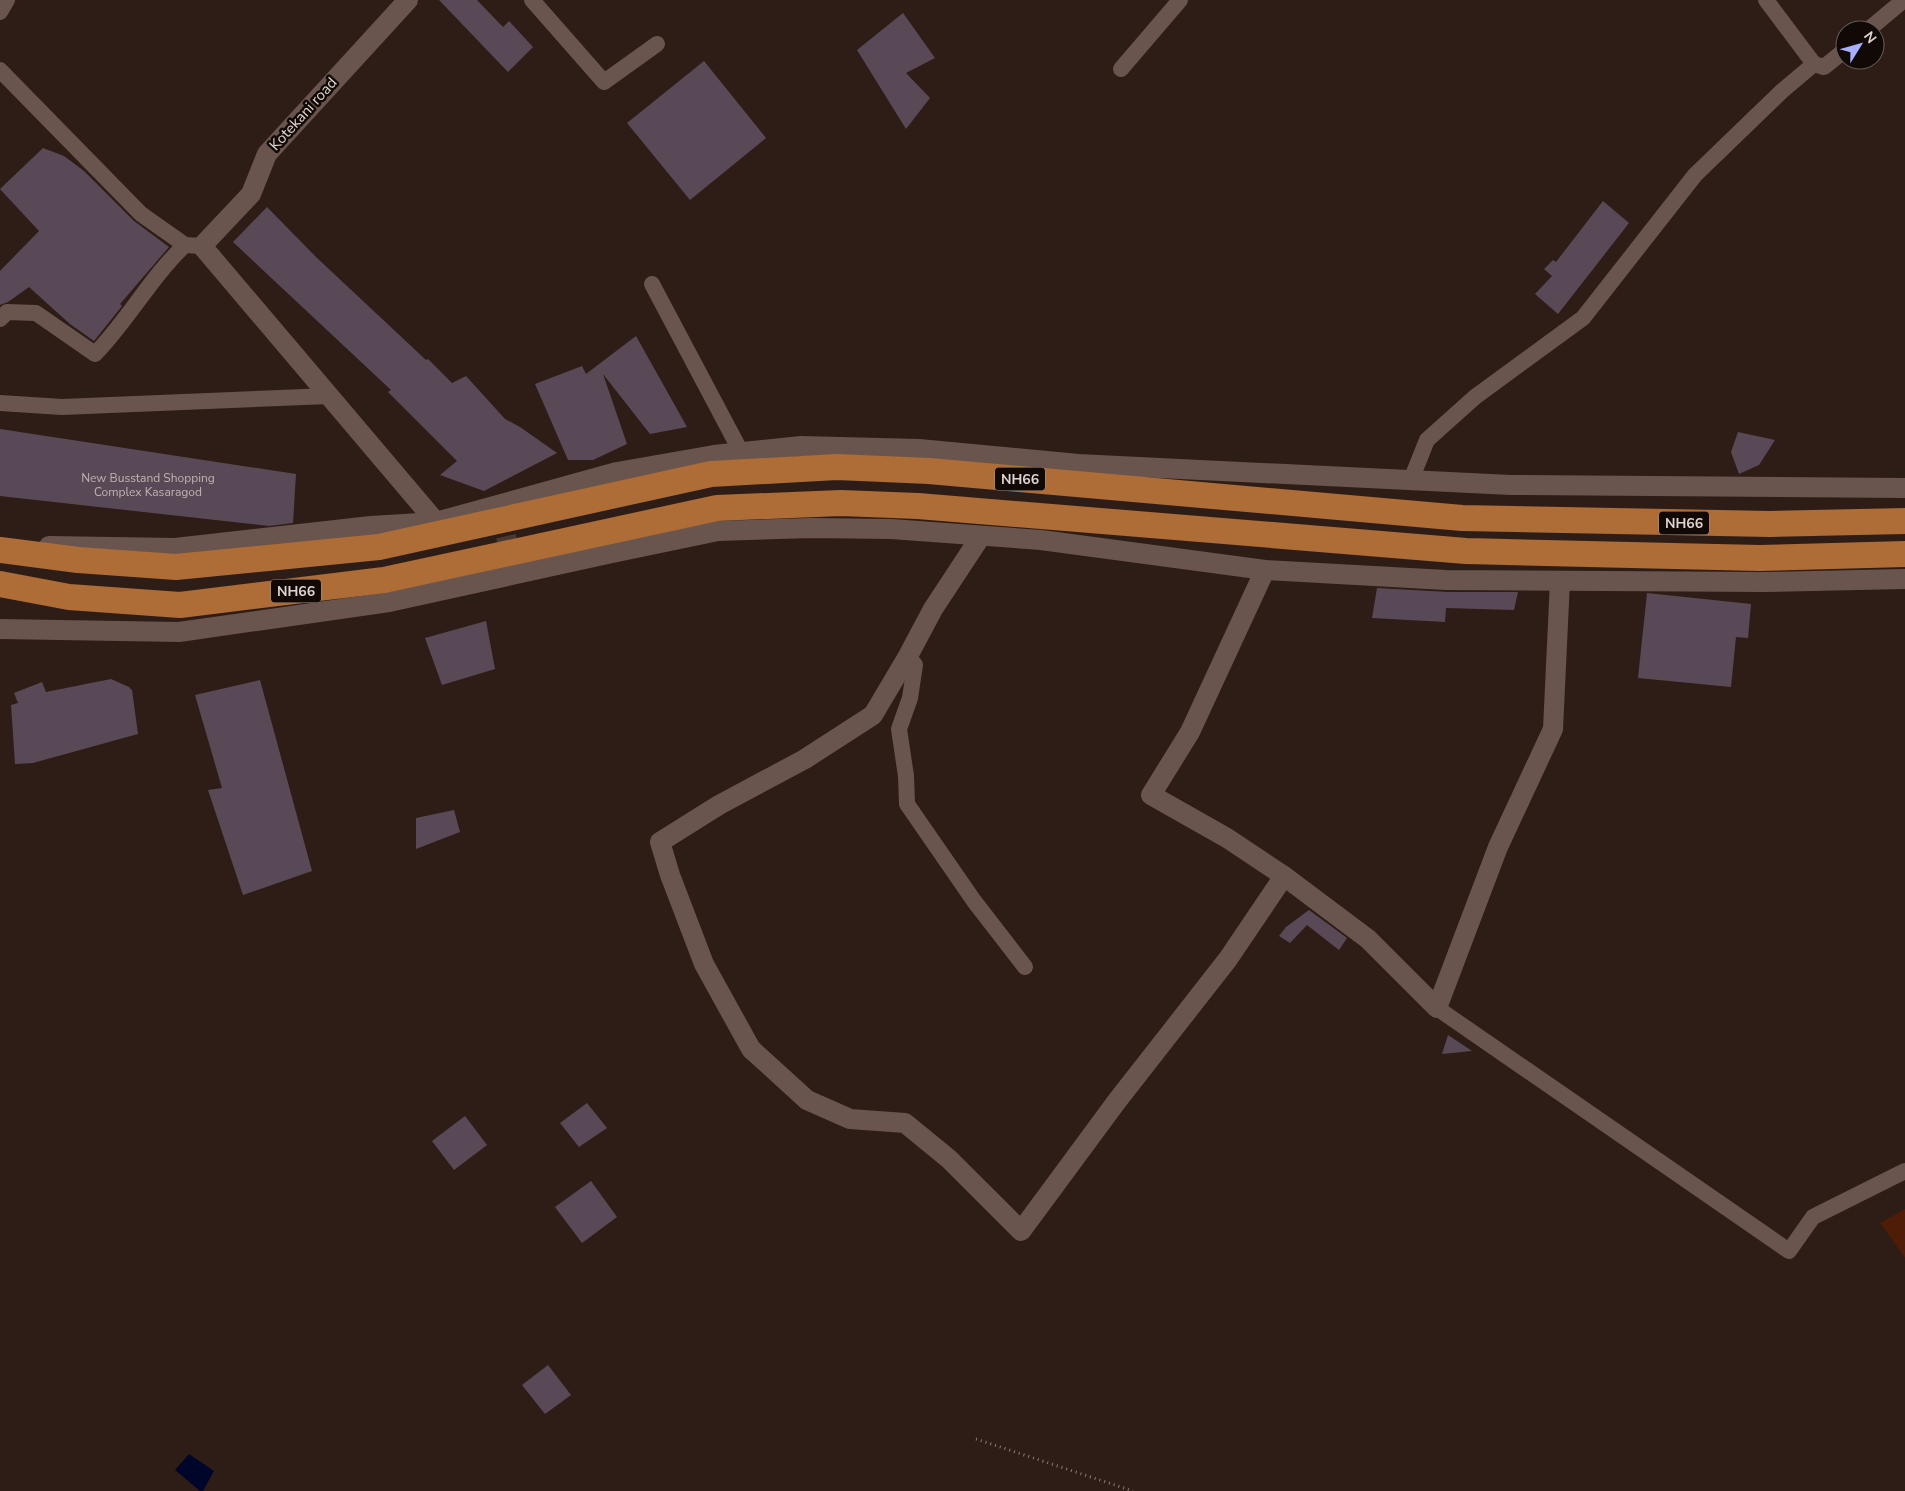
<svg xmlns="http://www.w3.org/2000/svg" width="1905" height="1491" viewBox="0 0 1905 1491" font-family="'Nunito Sans',sans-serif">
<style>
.green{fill:#4e1c07}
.water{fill:#000629}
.building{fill:#594956}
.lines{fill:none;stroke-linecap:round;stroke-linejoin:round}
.tertiary-tunnel{stroke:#493932;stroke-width:20;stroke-dasharray:20 10;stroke-linecap:butt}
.path{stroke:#897b75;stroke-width:3;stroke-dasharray:1 4;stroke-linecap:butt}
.minor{stroke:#69554d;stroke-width:16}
.tertiary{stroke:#69554d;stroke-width:20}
.trunk{stroke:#ae6c36;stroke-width:26}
.labels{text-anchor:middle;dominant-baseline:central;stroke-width:5;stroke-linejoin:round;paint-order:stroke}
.number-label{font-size:12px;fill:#bfb2b2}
.shield{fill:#100906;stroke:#a29893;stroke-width:1}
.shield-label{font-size:14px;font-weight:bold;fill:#e1d5d0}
.street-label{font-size:15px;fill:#e1d5d0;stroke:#100906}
</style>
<rect width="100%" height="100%" fill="#2e1d16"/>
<!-- green -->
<polygon class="green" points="1905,1209 1905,1258 1880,1223"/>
<!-- water -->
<polygon class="water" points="189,1454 214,1471 203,1491 200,1491 175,1470"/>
<!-- building -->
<g class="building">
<polygon points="439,0 477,0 503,27 509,21 533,47 508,72"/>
<polygon points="903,13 935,58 906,73 930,98 906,129 857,50"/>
<polygon points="704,61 766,138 690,200 627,123"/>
<polygon points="43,148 64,156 84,171 134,221 169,247 120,304 122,306 94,341 70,324 29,287 8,302 0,305 0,271 39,231 0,189"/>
<polygon points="1603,201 1629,223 1558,314 1535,294 1552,276 1544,269 1553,260 1556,262"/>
<polygon points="267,207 316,257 426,360 428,359 452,383 466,376 505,419 520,427 557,453 484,491 440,475 457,461 388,392 391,390 233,242"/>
<polygon points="636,336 687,427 650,434 603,374 627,444 593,460 568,460 535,384 582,366 586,374"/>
<polygon points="0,429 296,474 293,523 269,526 0,496"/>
<polygon points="1738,432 1775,440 1759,465 1739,474 1731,452"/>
<polygon points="1377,588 1448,592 1518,592 1514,610 1446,608 1445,622 1372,618"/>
<polygon points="1647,593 1751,604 1748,638 1736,637 1731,687 1638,678"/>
<polygon points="486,621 495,669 442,685 425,638"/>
<polygon points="111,679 129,687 132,690 138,734 33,763 15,764 11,705 18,703 14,693 42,682 46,692"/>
<polygon points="260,680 312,871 243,895 208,790 222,788 195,695"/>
<polygon points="454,810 460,832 416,849 416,818"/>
<polygon points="1309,910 1347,938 1339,950 1307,925 1290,943 1279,936 1286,927"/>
<polygon points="1448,1035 1472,1051 1442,1054"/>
<polygon points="587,1103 607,1128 579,1147 560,1123"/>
<polygon points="465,1116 487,1145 454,1170 432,1141"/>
<polygon points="591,1181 617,1217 582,1243 555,1207"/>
<polygon points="548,1365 571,1395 545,1414 522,1385"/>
</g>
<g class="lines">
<!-- tertiary-tunnel -->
<polyline class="tertiary-tunnel" points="499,507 513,566"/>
<!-- path -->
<polyline class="path" points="976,1439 1133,1491"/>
<!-- minor -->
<g class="minor">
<polyline points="532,0 604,82 657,44"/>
<polyline points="0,12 7,0"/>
<polyline points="1868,30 1904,0"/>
<polyline points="1814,64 1824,67 1845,50"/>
<polyline points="1121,69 1180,0"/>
<polyline points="0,70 141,214 185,245 202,246"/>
<polyline points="652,284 741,452"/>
<path d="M0 319 7 312 36 313 95 354C128 320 151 277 185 245"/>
<polyline points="0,403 62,407 329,396"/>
<polyline points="1411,480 1427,440 1475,397 1583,318 1695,175 1782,91 1814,64 1766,0"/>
<polyline points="908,656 915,665 910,698 899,729 906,776 907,804 974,901 1025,967"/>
<polyline points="1437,1008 1789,1251 1813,1217 1905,1171"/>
</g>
<!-- tertiary -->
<g class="tertiary">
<polyline points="408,0 267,154 251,194 202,246 436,522"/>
<polyline points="981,536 933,609 908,656 873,715 805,759 719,805 660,842 670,875 704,964 751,1049 807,1100 850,1119 905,1123 949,1159 1021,1231 1117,1101 1228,959 1284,876 1227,838 1151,795 1190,732 1265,570"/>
<polyline points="49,546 175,548 371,526 436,522 617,472 714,455 801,446 919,449 1078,464 1511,485 1905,488"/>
<polyline points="0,629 179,632 389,602 612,553 718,531 811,528 891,529 1041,540 1265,570 1446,580 1764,582 1905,579"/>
<polyline points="1284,876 1368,939 1437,1008 1498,847 1553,729 1560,581"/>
</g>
<!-- trunk -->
<g class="trunk">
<polyline points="0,550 78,560 176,567 379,547 711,474 837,467 929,471 1462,518 1770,524 1905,521"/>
<polyline points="0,584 69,597 180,605 384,580 717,508 841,503 918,506 1466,551 1759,558 1905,554"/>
</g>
</g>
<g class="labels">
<!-- number labels -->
<g class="number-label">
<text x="148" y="478">New Busstand Shopping<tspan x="148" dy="14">Complex Kasaragod</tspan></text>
</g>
<!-- shield labels -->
<g class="shield">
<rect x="995" y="467.5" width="50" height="23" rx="4"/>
<rect x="1659" y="511.5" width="50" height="23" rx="4"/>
<rect x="271" y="579.5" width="50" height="23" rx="4"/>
</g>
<g class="shield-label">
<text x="1020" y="479">NH66</text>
<text x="1684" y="523">NH66</text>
<text x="296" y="591">NH66</text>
</g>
<!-- street labels -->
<g class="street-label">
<text transform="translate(303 114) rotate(-48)">Kotekani road</text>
</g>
</g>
<!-- north arrow -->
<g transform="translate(1860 45) rotate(53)"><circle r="24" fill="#100906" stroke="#645b57"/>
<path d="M0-4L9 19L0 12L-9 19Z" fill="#a8b0fc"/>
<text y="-8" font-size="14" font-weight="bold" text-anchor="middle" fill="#e1d5d0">N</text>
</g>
</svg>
